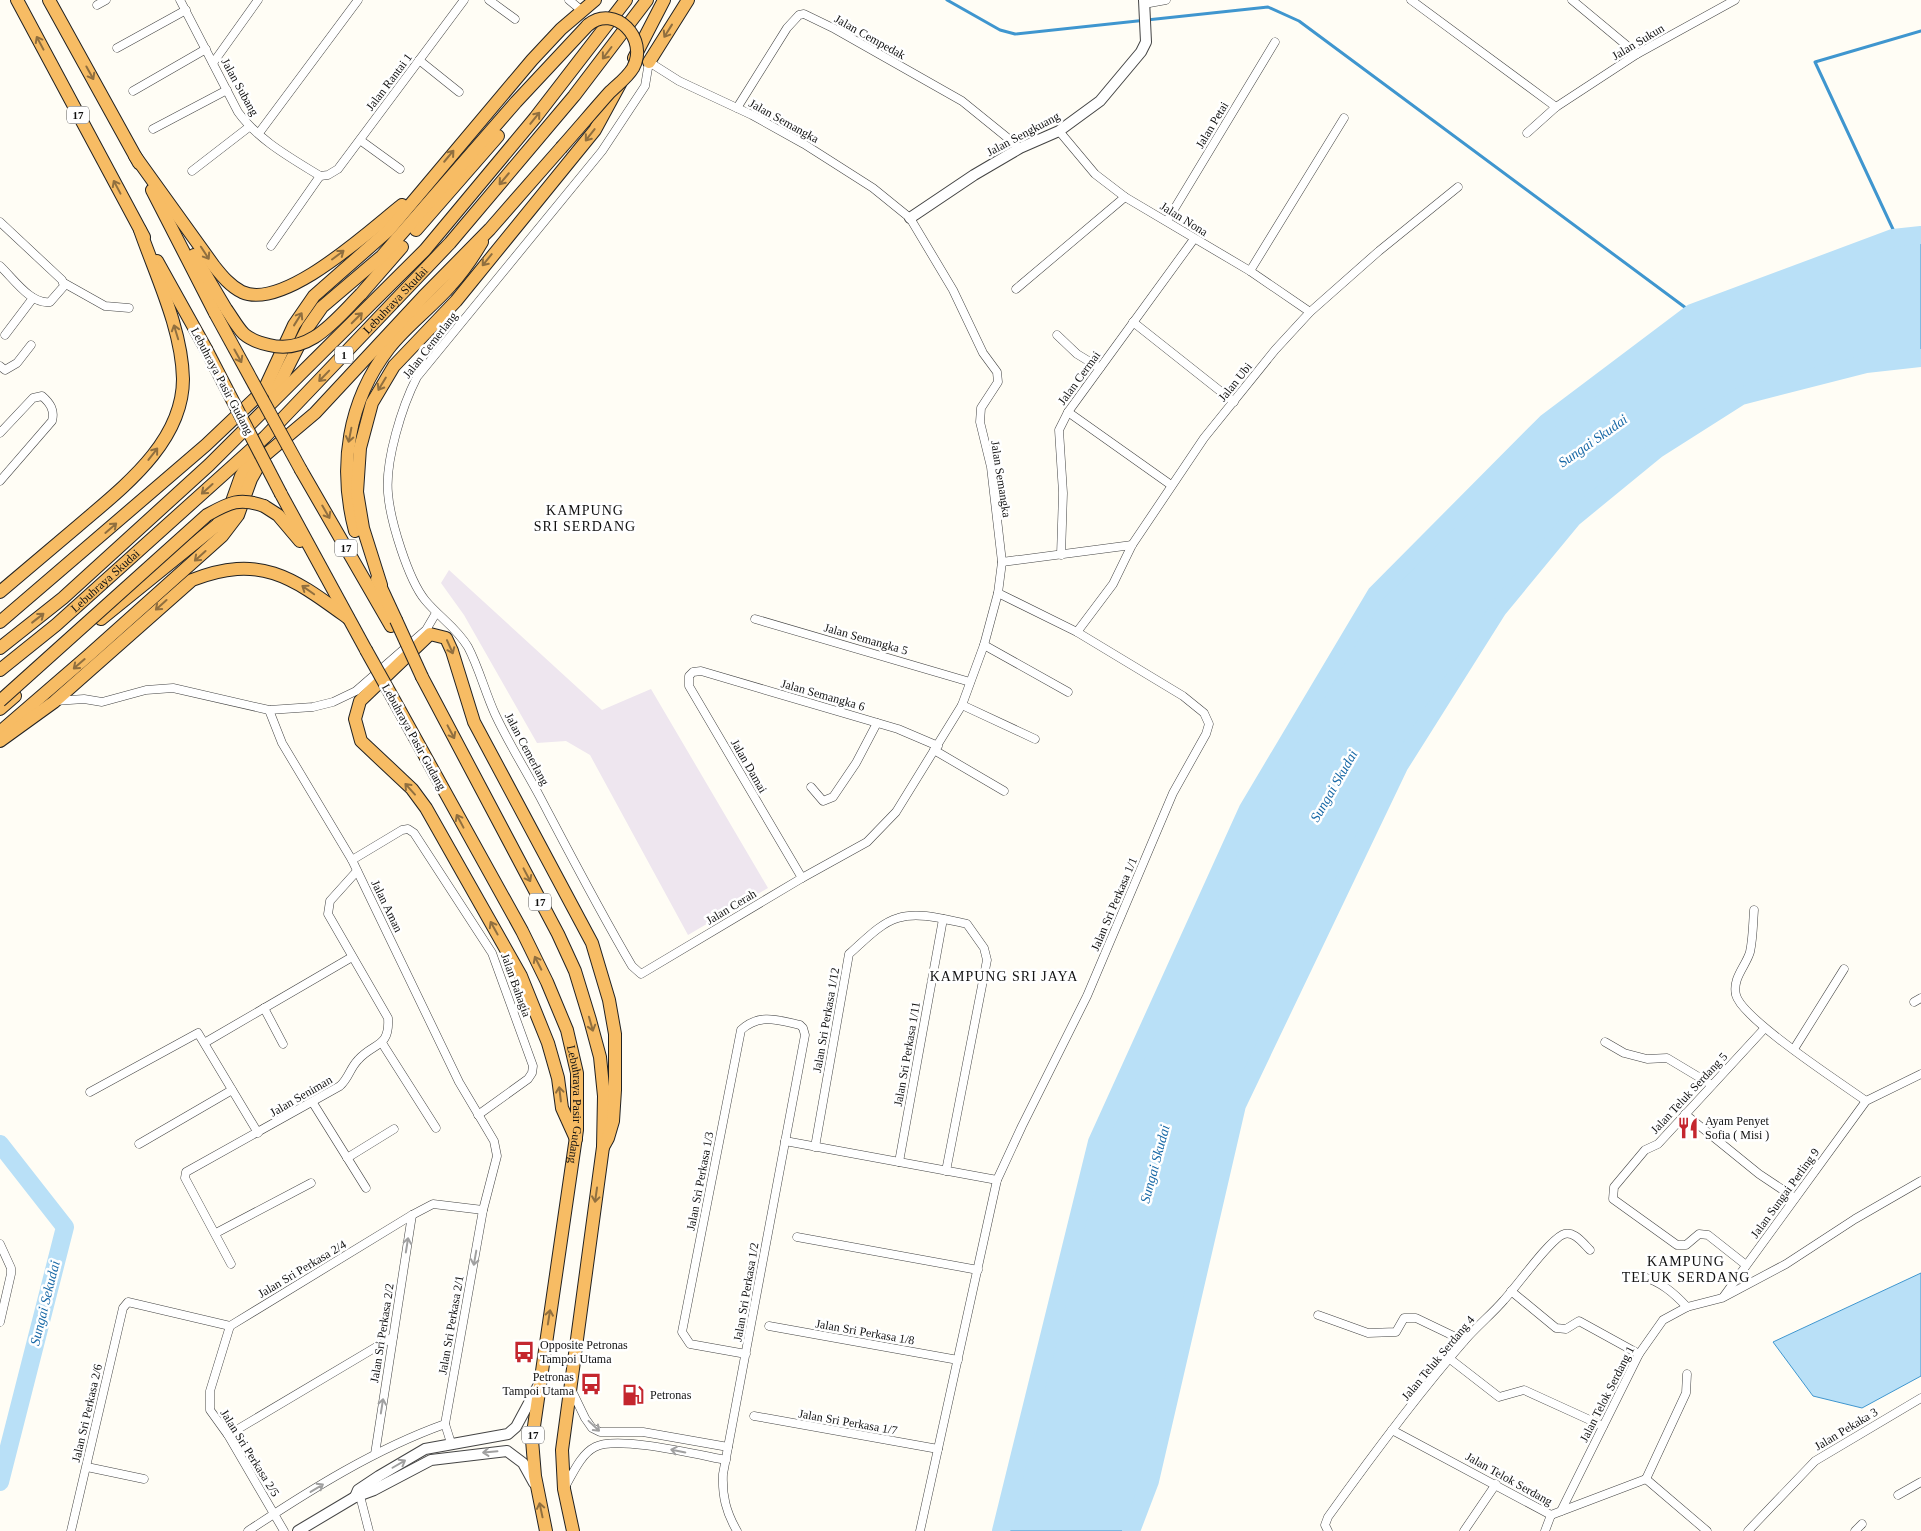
<svg xmlns="http://www.w3.org/2000/svg" width="1921" height="1531" viewBox="0 0 1921 1531" font-family="'Times New Roman',serif">
<style>
.industrial{fill:#eee6ef}
.water{fill:#b9e0f7;stroke:#3f96cf}
.lines{fill:none;stroke-linecap:round;stroke-linejoin:round}
.stream{stroke:#3f96cf;stroke-width:3}
.river{stroke:#b9e0f7;stroke-width:18}
.minor-casing{stroke:#444;stroke-width:9}
.tertiary-casing{stroke:#444;stroke-width:12}
.trunk-casing{stroke:#222;stroke-width:14}
.minor{stroke:#fff;stroke-width:8}
.tertiary{stroke:#fff;stroke-width:10}
.trunk{stroke:#f7bc64;stroke-width:12}
.trunk-bridge-casing{stroke:#222;stroke-width:14;stroke-linecap:butt}
.trunk-bridge{stroke:#f7bc64;stroke-width:12}
.oneway{stroke:#906f3f}
.oneway2{stroke:#a0a0a0}
.labels{text-anchor:middle;dominant-baseline:central;stroke-width:5;stroke-linejoin:round;paint-order:stroke}
.shield{fill:#fff;stroke:#585858;stroke-width:1}
.shield-label{font-size:11px;font-weight:bold;fill:#111}
.street-label{font-size:12px;fill:#111;stroke:#fff}
.poi-label{font-size:12px;fill:#111;stroke:#fff;text-anchor:start}
.water-label{font-size:14px;font-style:italic;fill:#1768a6;stroke:#fff}
.neighbourhood-label{font-size:14px;letter-spacing:1px;fill:#111;stroke:#fff}
</style>
<rect width="100%" height="100%" fill="#fffdf5"/>
<!-- industrial -->
<polygon class="industrial" points="449,570 602,710 651,689 768,888 688,935 590,755 566,741 537,743 464,615 441,583"/>
<!-- water -->
<g class="water">
<polygon points="1921,235 1921,358 1866,364 1741,396 1656,450 1573,518 1498,609 1399,766 1237,1105 1150,1481 1131,1531 1001,1531 1097,1142 1248,810 1376,594 1546,423 1692,313 1893,238"/>
<polygon points="1921,1273 1921,1376 1862,1408 1813,1396 1773,1342"/>
</g>
<g class="lines">
<!-- stream -->
<g class="stream">
<polyline points="947,0 1000,30 1015,34 1268,7 1299,21 1694,314"/>
<polyline points="1898,240 1815,62 1921,31"/>
</g>
<!-- river -->
<g class="river">
<polyline points="0,1144 65,1227 0,1482"/>
<polyline points="1001,1531 1097,1142 1248,809 1376,594 1546,423 1692,313 1893,238 1921,235"/>
<polyline points="1131,1531 1150,1481 1237,1105 1399,766 1498,609 1573,518 1656,450 1741,396 1866,364 1921,358"/>
</g>
<!-- minor casing -->
<g class="minor-casing">
<g id="minor">
<path d="M180 0 238 112C258 140 291 158 320 176L328 175 338 169 464 0"/>
<polyline points="489,0 515,19"/>
<polyline points="569,0 581,10"/>
<polyline points="1411,0 1556,107"/>
<polyline points="1572,0 1637,54"/>
<polyline points="1144,4 1166,0"/>
<polyline points="97,5 106,0"/>
<polyline points="117,48 186,10"/>
<polyline points="419,60 459,92"/>
<path d="M649 62 679 81 752 115 804 144 873 188 910 218 953 290 983 353 997 372 998 382 981 408 980 422 991 467 1002 562 998 593 984 645 962 705 896 812 867 842 802 878 641 974 632 966C599 910 570 854 540 797 525 769 508 742 495 714 485 692 479 668 468 647 457 628 439 617 425 600 408 579 390 520 388 493 385 461 402 406 417 377L602 151 645 86Z"/>
<polyline points="213,63 258,0"/>
<polyline points="133,91 206,49"/>
<polyline points="737,108 787,28 799,15 804,14 835,29 962,101 1020,148"/>
<polyline points="153,129 227,90"/>
<polyline points="1059,131 1095,174 1125,197 1250,271 1310,312"/>
<polyline points="259,133 358,0"/>
<polyline points="1527,133 1556,107 1637,54 1735,0"/>
<polyline points="360,140 400,169"/>
<polyline points="192,171 249,127"/>
<polyline points="1167,221 1275,42"/>
<path d="M0 222 62 280 64 286 50 302C31 305 13 278 0 266"/>
<polyline points="271,246 320,176"/>
<polyline points="1250,271 1344,118"/>
<polyline points="64,283 105,306 129,308"/>
<polyline points="1016,289 1125,197"/>
<polyline points="1133,322 1234,402"/>
<polyline points="5,335 33,298"/>
<polyline points="1057,335 1077,354 1100,368"/>
<polyline points="0,366 5,370 17,363 31,345"/>
<polyline points="1068,412 1171,485"/>
<path d="M0 433 33 398 42 396C50 403 55 410 52 421L0 481"/>
<polyline points="1061,555 1063,493 1059,430 1068,412 1194,239"/>
<polyline points="1002,562 1132,545"/>
<polyline points="755,619 970,682"/>
<polyline points="1077,632 1113,584 1132,545 1204,438 1275,350 1310,312 1379,251 1458,187"/>
<polyline points="984,645 1068,692"/>
<polyline points="55,701 84,699 102,702 146,690 173,688 269,710 313,707 333,702 356,691 426,630 436,613"/>
<polyline points="962,705 1035,739"/>
<polyline points="269,710 282,743 352,860 459,1082 494,1141 497,1156 483,1210 445,1424 451,1443"/>
<polyline points="934,750 1004,791"/>
<polyline points="811,787 823,801 833,797 856,763 877,723"/>
<polyline points="352,860 402,830 408,829 414,833 492,953 533,1066 532,1073 528,1079 478,1115"/>
<polyline points="802,878 689,686 689,676 693,672 701,671 898,729 938,746"/>
<path d="M1754 910C1753 923 1753 938 1750 952 1746 966 1732 978 1736 995 1742 1019 1841 1083 1866 1101"/>
<polyline points="1914,1002 1921,998"/>
<polyline points="264,1008 283,1044"/>
<polyline points="206,1042 352,957"/>
<polyline points="1605,1042 1624,1053 1647,1059 1667,1058 1712,1085"/>
<polyline points="382,1043 436,1128"/>
<polyline points="1794,1049 1844,969"/>
<polyline points="90,1092 198,1033 258,1133"/>
<polyline points="313,1103 366,1188"/>
<polyline points="1685,1114 1759,1174 1795,1198"/>
<polyline points="785,1141 997,1180"/>
<polyline points="139,1144 232,1090"/>
<path d="M815 1147 849 954C863 942 880 923 898 918 919 911 947 920 967 924L984 948 987 960 946 1171"/>
<polyline points="347,1158 394,1129"/>
<polyline points="899,1162 943,919"/>
<polyline points="216,1233 311,1183"/>
<polyline points="797,1237 978,1270"/>
<polyline points="0,1244 11,1268 11,1274 0,1322"/>
<path d="M231 1264 185 1178 186 1172 340 1086C349 1078 350 1068 358 1060 374 1042 390 1048 388 1018L328 914 330 901 357 871"/>
<polyline points="1746,1265 1708,1235 1699,1234 1686,1245 1677,1245 1613,1199 1614,1187 1645,1150 1658,1144 1764,1029"/>
<path d="M1641 1276C1661 1282 1673 1292 1687 1307"/>
<polyline points="1511,1291 1556,1328 1566,1329 1579,1321 1639,1354"/>
<polyline points="1724,1296 1866,1101 1921,1074"/>
<polyline points="1318,1315 1368,1333 1396,1332 1404,1318 1416,1318 1464,1341"/>
<polyline points="230,1326 210,1391 210,1410 228,1435 284,1531"/>
<polyline points="769,1326 958,1360"/>
<polyline points="1450,1359 1499,1397 1524,1390 1603,1426"/>
<polyline points="570,1387 585,1418 592,1428 600,1432 643,1432 728,1447"/>
<polyline points="754,1416 938,1449"/>
<polyline points="1392,1430 1551,1515 1646,1479"/>
<polyline points="228,1435 393,1337"/>
<polyline points="375,1454 412,1215"/>
<polyline points="87,1467 144,1479"/>
<polyline points="1646,1479 1686,1393 1687,1374"/>
<polyline points="1646,1479 1707,1531"/>
<path d="M565 1487C573 1473 581 1454 595 1447 617 1435 699 1455 726 1460"/>
<polyline points="359,1492 369,1531"/>
<polyline points="1898,1495 1921,1482"/>
<polyline points="1561,1511 1639,1354 1663,1320 1687,1307 1722,1298 1786,1264 1855,1219 1921,1181"/>
<polyline points="71,1531 123,1308 128,1302 230,1326 412,1215 433,1204 483,1210"/>
<path d="M248 1531C310 1490 375 1449 445 1424"/>
<path d="M737 1531C726 1512 722 1496 723 1474L805 1035 803 1028 800 1025C778 1020 759 1013 741 1030L682 1332 690 1344 746 1354"/>
<polyline points="920,1531 997,1180 1022,1126 1087,996 1173,793 1206,734 1209,724 1204,713 1183,696 1077,632 998,593"/>
<path d="M1328 1531 1325 1525 1328 1517C1371 1457 1416 1396 1465 1340 1477 1326 1492 1314 1504 1300 1517 1286 1548 1242 1562 1235 1573 1229 1583 1243 1590 1250"/>
<polyline points="1464,1531 1496,1484"/>
<polyline points="1545,1531 1551,1515"/>
<polyline points="1748,1531 1815,1461 1921,1398"/>
<polyline points="1855,1531 1862,1524"/>
</g>
</g>
<!-- tertiary casing -->
<g class="tertiary-casing">
<g id="tertiary">
<polyline points="910,218 974,175 1020,148 1059,131 1100,101 1141,52 1146,42 1144,0"/>
<polyline points="355,1497 358,1490 379,1476 425,1449 508,1434 516,1427 538,1386"/>
<polyline points="298,1531 355,1497 374,1490 431,1460 507,1451 523,1463 534,1483"/>
</g>
</g>
<!-- trunk casing -->
<g class="trunk-casing">
<g id="trunk">
<polyline points="17,0 144,237"/>
<polyline points="49,0 139,163"/>
<polyline points="634,58 664,0"/>
<polyline points="649,62 688,0"/>
<path d="M135 156 214 266C222 276 230 286 242 292 284 311 370 230 402 205"/>
<polyline points="152,190 215,313"/>
<polyline points="416,230 498,136"/>
<polyline points="194,255 226,309"/>
<polyline points="157,261 206,349"/>
<polyline points="361,294 402,247"/>
<polyline points="274,394 308,327 322,307 382,256 516,102 588,25"/>
<polyline points="301,470 391,626"/>
<polyline points="281,494 366,650"/>
<polyline points="264,506 278,515 300,541"/>
<path d="M355 531C338 466 348 401 389 348 407 325 432 307 451 285 463 272 473 257 482 242"/>
<polyline points="377,579 396,620"/>
<polyline points="381,585 363,528 357,492 360,448 372,403 394,366 456,301 595,130 620,84"/>
<path d="M0 592C26 570 52 548 78 526 122 488 183 443 183 379 182 329 156 276 140 230"/>
<polyline points="101,619 217,525 230,507 241,476 257,450"/>
<polyline points="0,622 206,445 264,390 294,325 314,296 389,230 532,60 561,29 595,0"/>
<polyline points="0,648 63,598 209,465 425,250 535,118 626,0"/>
<path id="s1" d="M0 670 56 625 265 437 450 243 574 96 647 0"/>
<polyline points="422,677 558,934 575,971 590,1020 600,1057 604,1096 603,1147 562,1450 564,1489 573,1531"/>
<polyline points="0,709 15,696"/>
<path id="s2" d="M399 709 522 931 547 982 567 1030 577 1073V1130L532 1440 535 1476 546 1531"/>
<polyline points="0,732 89,655 222,536 238,515 251,479 264,456 315,413 423,297 490,229 561,148"/>
<path d="M0 741 54 702 192 580C261 553 293 578 348 618"/>
<polyline points="576,1139 562,1108 558,1078 548,1043 521,976 426,808 412,789 361,741 355,719 360,701 430,634 446,638 452,651 474,722 592,943 609,1000 615,1034 615,1090 613,1121 608,1138 603,1147"/>
</g>
</g>
<!-- minor -->
<use href="#minor" class="minor"/>
<!-- tertiary -->
<use href="#tertiary" class="tertiary"/>
<!-- trunk -->
<use href="#trunk" class="trunk"/>
<!-- trunk-bridge casing -->
<g class="trunk-bridge-casing">
<g id="trunk-bridge">
<path d="M561 148C577 130 593 111 609 93 617 85 627 78 633 68 649 39 615 3 588 25"/>
<path d="M226 309C232 317 237 327 244 334 251 340 260 343 269 345 310 355 335 320 361 294"/>
<polyline points="215,313 301,470"/>
<polyline points="206,349 281,494"/>
<polyline points="396,620 422,677"/>
<polyline points="366,650 399,709"/>
<path d="M0 701 207 515C229 503 239 497 264 506"/>
</g>
</g>
<!-- trunk-bridge -->
<use href="#trunk-bridge" class="trunk-bridge"/>
</g>
<!-- one-way arrows -->
<defs><path id="oneway-shaft" d="M-6 0H5M1.5-3L5.5 0L1.5 3" fill="none" stroke-width="1.6" stroke-linecap="round" stroke-linejoin="round" transform="scale(1.25)"/></defs>
<g class="oneway">
<use href="#oneway-shaft" transform="translate(668 31) rotate(122)"/>
<use href="#oneway-shaft" transform="translate(40 43) rotate(-118)"/>
<use href="#oneway-shaft" transform="translate(607 53) rotate(127)"/>
<use href="#oneway-shaft" transform="translate(90 73) rotate(61)"/>
<use href="#oneway-shaft" transform="translate(535 118) rotate(-51)"/>
<use href="#oneway-shaft" transform="translate(590 135) rotate(128)"/>
<use href="#oneway-shaft" transform="translate(449 156) rotate(-50)"/>
<use href="#oneway-shaft" transform="translate(504 179) rotate(130)"/>
<use href="#oneway-shaft" transform="translate(117 187) rotate(-118)"/>
<use href="#oneway-shaft" transform="translate(205 253) rotate(57)"/>
<use href="#oneway-shaft" transform="translate(338 255) rotate(-37)"/>
<use href="#oneway-shaft" transform="translate(487 260) rotate(129)"/>
<use href="#oneway-shaft" transform="translate(357 318) rotate(-45)"/>
<use href="#oneway-shaft" transform="translate(298 319) rotate(-58)"/>
<use href="#oneway-shaft" transform="translate(176 332) rotate(-107)"/>
<use href="#oneway-shaft" transform="translate(238 356) rotate(61)"/>
<use href="#oneway-shaft" transform="translate(324 376) rotate(134)"/>
<use href="#oneway-shaft" transform="translate(382 384) rotate(121)"/>
<use href="#oneway-shaft" transform="translate(350 435) rotate(101)"/>
<use href="#oneway-shaft" transform="translate(153 454) rotate(-52)"/>
<use href="#oneway-shaft" transform="translate(207 489) rotate(138)"/>
<use href="#oneway-shaft" transform="translate(326 512) rotate(60)"/>
<use href="#oneway-shaft" transform="translate(111 528) rotate(-41)"/>
<use href="#oneway-shaft" transform="translate(200 556) rotate(138)"/>
<use href="#oneway-shaft" transform="translate(308 590) rotate(-145)"/>
<use href="#oneway-shaft" transform="translate(161 605) rotate(138)"/>
<use href="#oneway-shaft" transform="translate(38 618) rotate(-38)"/>
<use href="#oneway-shaft" transform="translate(450 647) rotate(66)"/>
<use href="#oneway-shaft" transform="translate(79 664) rotate(139)"/>
<use href="#oneway-shaft" transform="translate(451 732) rotate(62)"/>
<use href="#oneway-shaft" transform="translate(410 789) rotate(-132)"/>
<use href="#oneway-shaft" transform="translate(460 821) rotate(-118)"/>
<use href="#oneway-shaft" transform="translate(527 875) rotate(62)"/>
<use href="#oneway-shaft" transform="translate(494 928) rotate(-119)"/>
<use href="#oneway-shaft" transform="translate(538 963) rotate(-117)"/>
<use href="#oneway-shaft" transform="translate(591 1024) rotate(74)"/>
<use href="#oneway-shaft" transform="translate(560 1094) rotate(-97)"/>
<use href="#oneway-shaft" transform="translate(596 1195) rotate(98)"/>
<use href="#oneway-shaft" transform="translate(549 1317) rotate(-81)"/>
<use href="#oneway-shaft" transform="translate(541 1510) rotate(-102)"/>
</g>
<g class="oneway2">
<use href="#oneway-shaft" transform="translate(407 1245) rotate(-81)"/>
<use href="#oneway-shaft" transform="translate(475 1258) rotate(100)"/>
<use href="#oneway-shaft" transform="translate(382 1406) rotate(-81)"/>
<use href="#oneway-shaft" transform="translate(594 1426) rotate(43)"/>
<use href="#oneway-shaft" transform="translate(678 1451) rotate(-169)"/>
<use href="#oneway-shaft" transform="translate(490 1452) rotate(175)"/>
<use href="#oneway-shaft" transform="translate(399 1464) rotate(-30)"/>
<use href="#oneway-shaft" transform="translate(317 1488) rotate(-31)"/>
</g>
<!-- icons -->
<defs>
<g id="restaurant-bare" transform="scale(1.725)"><path d="M-5-6h1v4h1v-4h1v4h1v-4h1v5L-1.5 .5V6h-2V.5L-5-1ZM5-6V6H3V1.5H1.5Q1.5-4 5-6Z" fill="#c4262e" stroke="#fff" stroke-width="2.5" paint-order="stroke"/></g>
<g id="bus-bare" transform="scale(1.725)"><path d="M-5-6H5V4H4V6H2V4H-2V6H-4V4H-5ZM-3.5-4V0h7V-4ZM-3.5 1.2v1.5H-2V1.2ZM2 1.2v1.5H3.5V1.2Z" fill="#c4262e" stroke="#fff" stroke-width="2.5" paint-order="stroke"/></g>
<g id="fuel-bare" transform="scale(1.725)"><path d="M-5.5-6h7V0h2V4h1.3V-2.5L3-4.5l.8-.8L6-3V5H2.5V1h-1V6h-7ZM-4.2-4.7v3.2H.2V-4.7Z" fill="#c4262e" stroke="#fff" stroke-width="2.5" paint-order="stroke"/></g>
</defs>
<g fill-rule="evenodd">
<use href="#restaurant-bare" x="1688" y="1128"/>
<use href="#bus-bare" x="524" y="1352"/>
<use href="#bus-bare" x="591" y="1384"/>
<use href="#fuel-bare" x="633" y="1395"/>
</g>
<g class="labels">
<!-- shield labels -->
<g class="shield">
<rect x="67" y="106.5" width="22" height="17" rx="4"/>
<rect x="335" y="346.5" width="18" height="17" rx="4"/>
<rect x="335" y="539.5" width="22" height="17" rx="4"/>
<rect x="529" y="893.5" width="22" height="17" rx="4"/>
<rect x="522" y="1426.5" width="22" height="17" rx="4"/>
</g>
<g class="shield-label">
<text x="78" y="115">17</text>
<text x="344" y="355">1</text>
<text x="346" y="548">17</text>
<text x="540" y="902">17</text>
<text x="533" y="1435">17</text>
</g>
<!-- street labels -->
<g class="street-label">
<text transform="translate(870 37) rotate(29)">Jalan Cempedak</text>
<text transform="translate(1638 42) rotate(-31)">Jalan Sukun</text>
<text transform="translate(389 82) rotate(-53)">Jalan Rantai 1</text>
<text transform="translate(240 87) rotate(61)">Jalan Subang</text>
<text transform="translate(784 121) rotate(29)">Jalan Semangka</text>
<text transform="translate(1212 125) rotate(-59)">Jalan Petai</text>
<text transform="translate(1023 134) rotate(-28)">Jalan Sengkuang</text>
<text transform="translate(1184 219) rotate(32)">Jalan Nona</text>
<text stroke="none"><textPath href="#s1" startOffset="542">Lebuhraya Skudai</textPath></text>
<text transform="translate(430 345) rotate(-52)">Jalan Cemerlang</text>
<text transform="translate(1079 378) rotate(-54)">Jalan Cermai</text>
<text transform="translate(222 381) rotate(62)">Lebuhraya Pasir Gudang</text>
<text transform="translate(1235 382) rotate(-51)">Jalan Ubi</text>
<text transform="translate(1001 479) rotate(81)">Jalan Semangka</text>
<text stroke="none"><textPath href="#s1" startOffset="138">Lebuhraya Skudai</textPath></text>
<text transform="translate(866 639) rotate(16)">Jalan Semangka 5</text>
<text transform="translate(823 695) rotate(16)">Jalan Semangka 6</text>
<text transform="translate(414 737) rotate(61)">Lebuhraya Pasir Gudang</text>
<text transform="translate(527 749) rotate(62)">Jalan Cemerlang</text>
<text transform="translate(749 766) rotate(60)">Jalan Damai</text>
<text transform="translate(1114 904) rotate(-67)">Jalan Sri Perkasa 1/1</text>
<text transform="translate(387 906) rotate(64)">Jalan Aman</text>
<text transform="translate(731 907) rotate(-31)">Jalan Cerah</text>
<text transform="translate(516 985) rotate(70)">Jalan Bahagia</text>
<text transform="translate(826 1020) rotate(-80)">Jalan Sri Perkasa 1/12</text>
<text transform="translate(907 1054) rotate(-80)">Jalan Sri Perkasa 1/11</text>
<text transform="translate(1689 1093) rotate(-47)">Jalan Teluk Serdang 5</text>
<text transform="translate(301 1096) rotate(-30)">Jalan Seniman</text>
<text stroke="none"><textPath href="#s2" startOffset="438">Lebuhraya Pasir Gudang</textPath></text>
<text transform="translate(700 1181) rotate(-79)">Jalan Sri Perkasa 1/3</text>
<text transform="translate(1785 1193) rotate(-54)">Jalan Sungai Perling 9</text>
<text transform="translate(302 1269) rotate(-31)">Jalan Sri Perkasa 2/4</text>
<text transform="translate(746 1292) rotate(-80)">Jalan Sri Perkasa 1/2</text>
<text transform="translate(451 1325) rotate(-80)">Jalan Sri Perkasa 2/1</text>
<text transform="translate(865 1332) rotate(10)">Jalan Sri Perkasa 1/8</text>
<text transform="translate(382 1333) rotate(-81)">Jalan Sri Perkasa 2/2</text>
<text transform="translate(1438 1358) rotate(-50)">Jalan Teluk Serdang 4</text>
<text transform="translate(1607 1394) rotate(-63)">Jalan Telok Serdang 1</text>
<text transform="translate(87 1413) rotate(-77)">Jalan Sri Perkasa 2/6</text>
<text transform="translate(848 1422) rotate(10)">Jalan Sri Perkasa 1/7</text>
<text transform="translate(1846 1429) rotate(-31)">Jalan Pekaka 3</text>
<text transform="translate(250 1453) rotate(58)">Jalan Sri Perkasa 2/5</text>
<text transform="translate(1509 1479) rotate(29)">Jalan Telok Serdang</text>
</g>
<!-- poi labels -->
<g class="poi-label">
<text x="1705" y="1121">Ayam Penyet<tspan x="1705" dy="14">Sofia ( Misi )</tspan></text>
<text x="540" y="1345">Opposite Petronas<tspan x="540" dy="14">Tampoi Utama</tspan></text>
<text x="574" y="1377" text-anchor="end">Petronas<tspan x="574" dy="14">Tampoi Utama</tspan></text>
<text x="650" y="1395">Petronas</text>
</g>
<!-- water labels -->
<g class="water-label">
<text transform="translate(1593 441) rotate(-35)">Sungai Skudai</text>
<text transform="translate(1334 786) rotate(-60)">Sungai Skudai</text>
<text transform="translate(1155 1164) rotate(-75)">Sungai Skudai</text>
<text transform="translate(45 1303) rotate(-76)">Sungai Sekudai</text>
</g>
<!-- neighbourhood labels -->
<g class="neighbourhood-label">
<text x="585" y="510">KAMPUNG<tspan x="585" dy="16">SRI SERDANG</tspan></text>
<text x="1004" y="976">KAMPUNG SRI JAYA</text>
<text x="1686" y="1261">KAMPUNG<tspan x="1686" dy="16">TELUK SERDANG</tspan></text>
</g>
</g>
</svg>
